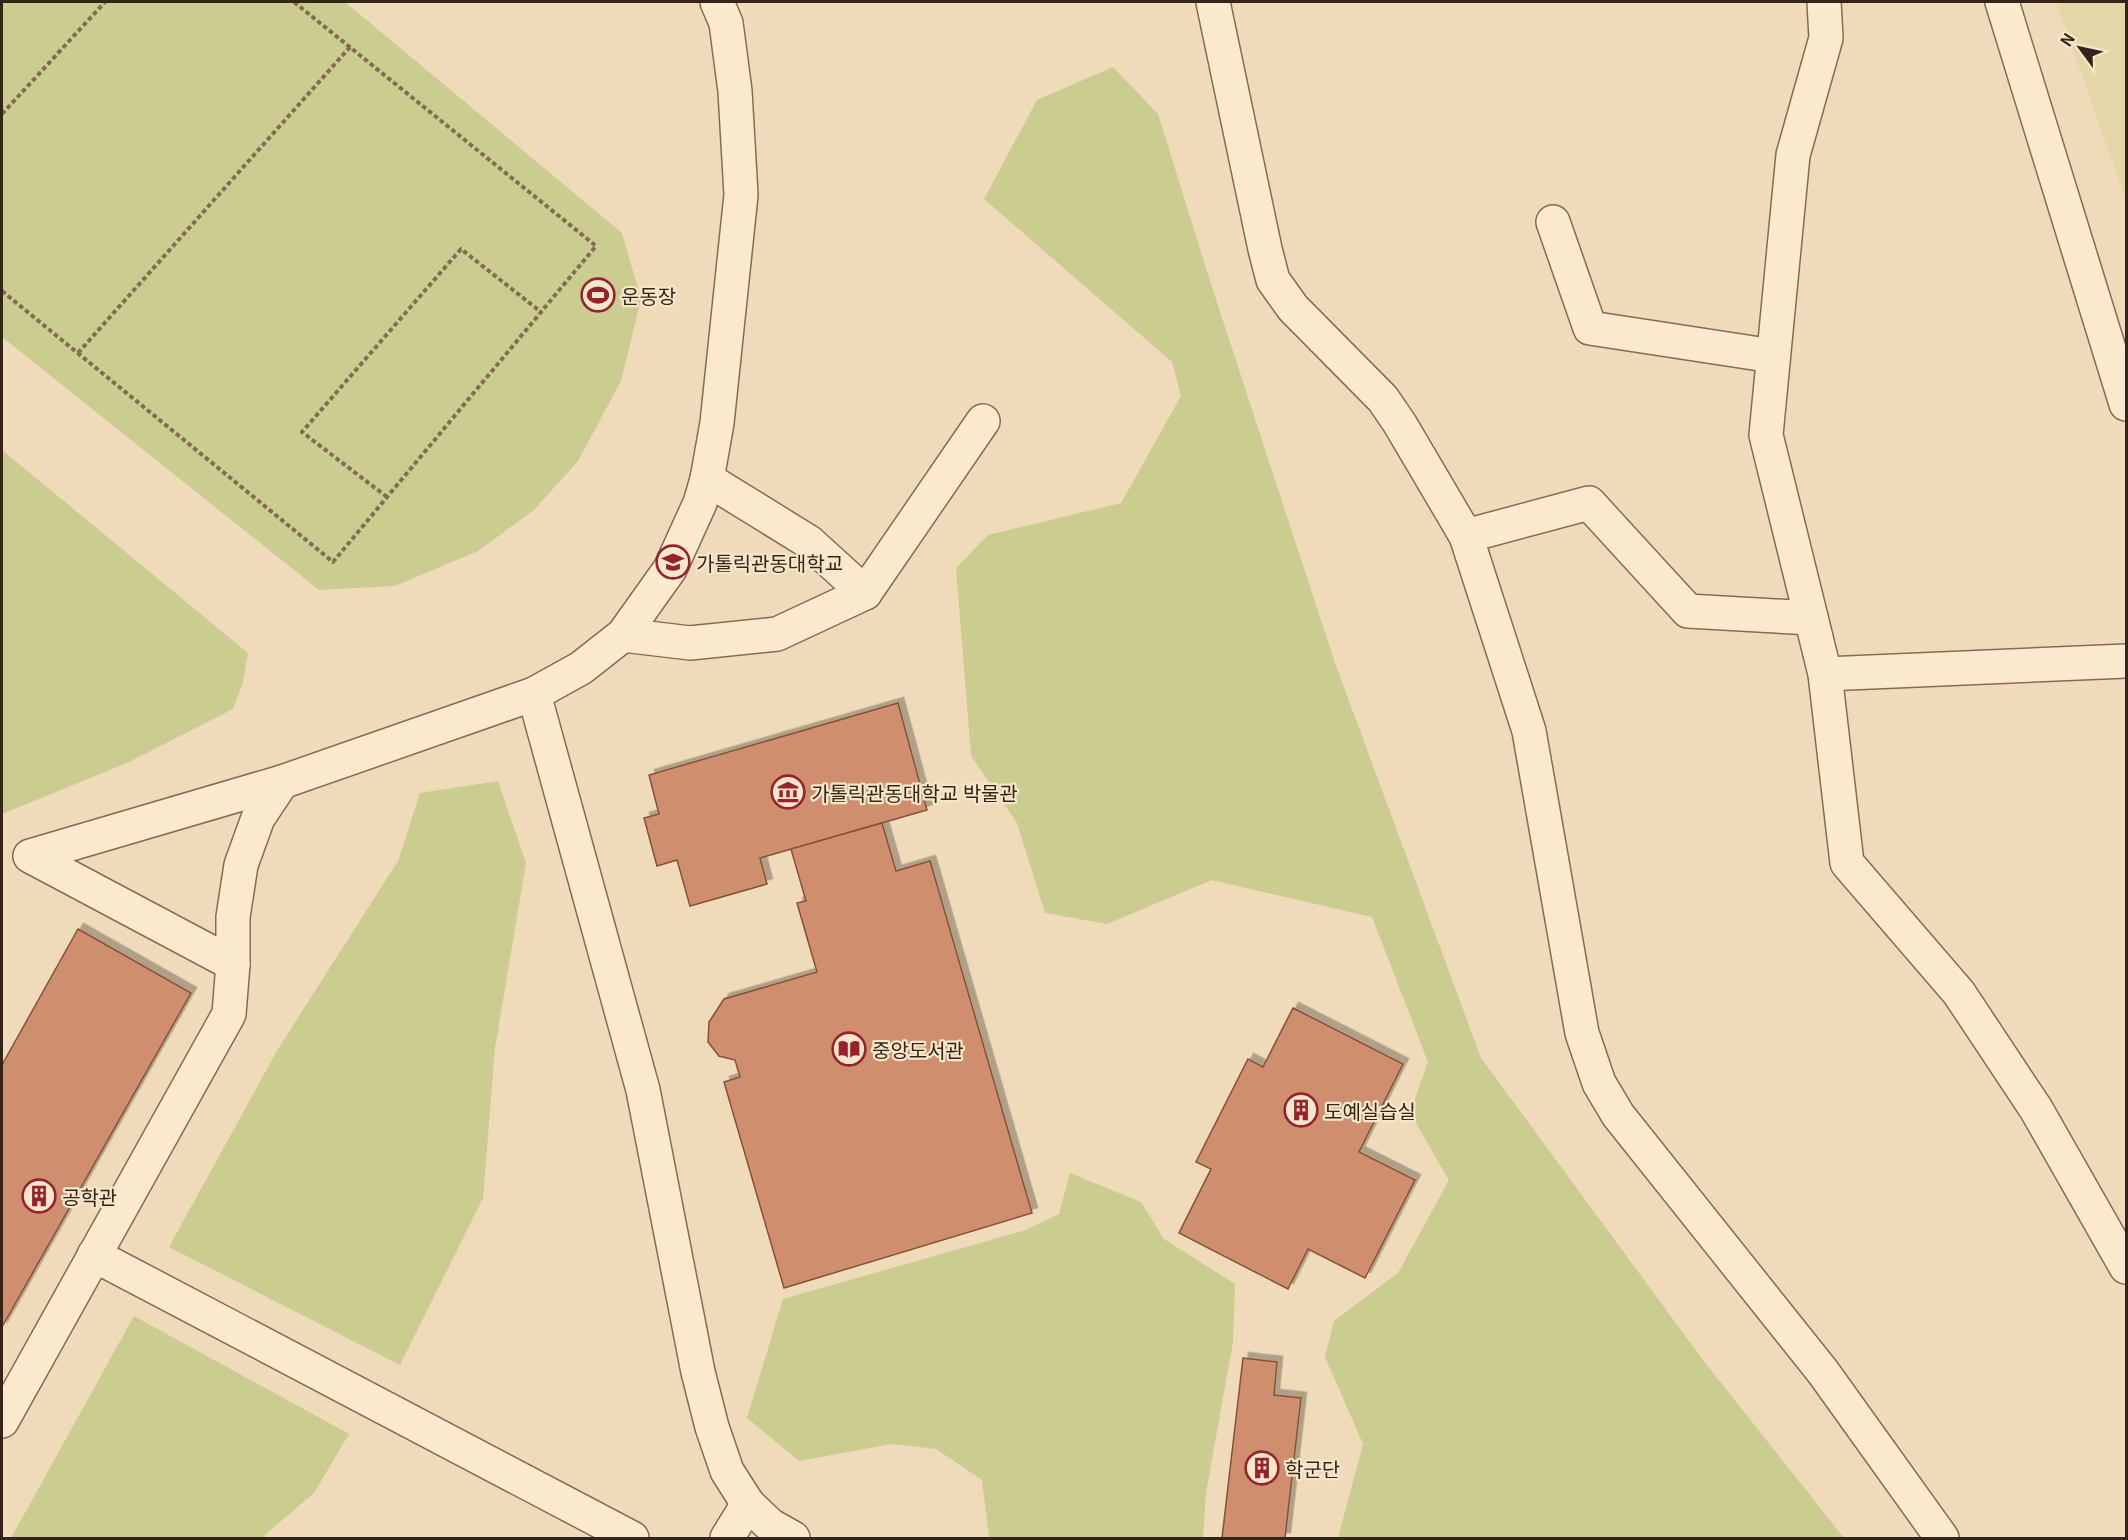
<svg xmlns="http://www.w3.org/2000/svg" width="2128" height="1540" viewBox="0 0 2128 1540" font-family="Georgia,'Noto Sans KR',serif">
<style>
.farmland{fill:#e5d6a8}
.green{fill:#cacd8f}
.building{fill:#cf8f6e;stroke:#865139;stroke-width:1.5;filter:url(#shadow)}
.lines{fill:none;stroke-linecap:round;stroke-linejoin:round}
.minor-casing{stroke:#866b54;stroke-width:36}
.path{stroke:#866b54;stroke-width:4;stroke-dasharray:4.5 3;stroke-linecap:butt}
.minor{stroke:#fae9cd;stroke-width:33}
.labels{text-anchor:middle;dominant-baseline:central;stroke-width:4.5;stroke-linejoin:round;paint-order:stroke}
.poi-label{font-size:20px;fill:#34251a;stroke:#f6e6ca;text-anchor:start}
</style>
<defs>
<filter id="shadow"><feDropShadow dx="5.5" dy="-5.5" stdDeviation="0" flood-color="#0004"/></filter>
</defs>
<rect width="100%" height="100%" fill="#efdbba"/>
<!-- farmland -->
<polygon class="farmland" points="2056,2 2126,2 2126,200"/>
<!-- green -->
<g class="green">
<polygon points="2,2 345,2 622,233 641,299 621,381 578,461 534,510 478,551 395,586 319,590 2,337"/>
<polygon points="1113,67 1158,114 1210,281 1335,663 1481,1058 1703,1360 1844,1538 1338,1538 1363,1444 1325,1357 1334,1321 1398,1273 1449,1180 1410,1113 1428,1062 1372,917 1212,880 1107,924 1045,913 1017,823 971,756 956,568 988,535 1121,503 1181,396 1172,362 984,199 1037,100"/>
<polygon points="2,450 248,653 243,683 233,709 127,763 2,814"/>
<polygon points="498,781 526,863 495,1048 483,1198 400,1365 169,1247 278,1049 398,861 420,793"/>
<polygon points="1070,1173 1141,1202 1164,1239 1235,1284 1233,1342 1206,1493 1203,1538 989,1538 982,1480 936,1449 892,1444 799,1461 747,1418 783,1299 1026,1230 1059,1214"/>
<polygon points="134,1316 349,1434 314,1493 267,1533 264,1538 11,1538"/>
</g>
<!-- building -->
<g class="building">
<polygon points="898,703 927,810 760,858 767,884 690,906 677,860 657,866 644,818 659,814 649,775"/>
<polygon points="882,823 896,871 930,861 1032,1213 784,1288 724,1082 740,1077 735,1060 719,1056 708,1042 709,1022 724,999 817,972 797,903 806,901 791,849"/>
<polygon points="78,929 191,993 2,1327 2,1065"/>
<polygon points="1293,1008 1403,1064 1359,1152 1415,1180 1365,1278 1308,1249 1288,1289 1179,1233 1211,1169 1196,1162 1248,1059 1263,1067"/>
<polygon points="1243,1358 1277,1362 1274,1395 1301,1398 1285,1538 1222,1538"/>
</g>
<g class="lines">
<!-- minor casing -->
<g class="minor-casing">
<g id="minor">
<polyline points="1213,2 1265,249 1273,280 1293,308 1383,399 1400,424 1466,536 1529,731 1582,1033 1599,1083 1618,1115 1823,1372 1942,1538"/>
<polyline points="1824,2 1826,38 1793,155 1766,435 1825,674 1847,863 1959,993 2036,1109 2126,1267"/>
<polyline points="2002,2 2126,404"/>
<polyline points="1553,222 1590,328 1773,356"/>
<polyline points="1466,536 1589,503 1688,611 1811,618"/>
<polyline points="865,593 983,421"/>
<polyline points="623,635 690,643 777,634 865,593 809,542 707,479"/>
<polyline points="1825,674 2126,661"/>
<polyline points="534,694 643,1090 698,1372 712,1427 727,1471 748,1504 770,1525 793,1538"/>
<polyline points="233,964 30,856 282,782 534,694 581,668 623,635 670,569 700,503 707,479 717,423 741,195 735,91 726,23 717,2"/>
<polyline points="94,1255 632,1538"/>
<polyline points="2,1421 229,1014 233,964 233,917 241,865 258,818 282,782"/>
<polyline points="727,1538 748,1504"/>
</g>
</g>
<!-- path -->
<g class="path">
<polyline points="2,114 105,2"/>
<polyline points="2,291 333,562 596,246 294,2"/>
<polyline points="78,353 350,47"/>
<polyline points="387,497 302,432 461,249 541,312"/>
</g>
<!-- minor -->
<use href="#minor" class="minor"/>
</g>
<!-- icons -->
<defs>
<g id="stadium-ring" transform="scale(1.725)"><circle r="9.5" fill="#f6e6ca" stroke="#97222d" stroke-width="1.5"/><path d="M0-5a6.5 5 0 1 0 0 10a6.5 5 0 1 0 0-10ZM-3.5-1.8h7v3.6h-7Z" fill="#97222d"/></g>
<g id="university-ring" transform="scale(1.725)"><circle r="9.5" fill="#f6e6ca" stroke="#97222d" stroke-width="1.5"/><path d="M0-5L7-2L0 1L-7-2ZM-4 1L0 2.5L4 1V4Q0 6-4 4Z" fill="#97222d"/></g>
<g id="museum-ring" transform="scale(1.725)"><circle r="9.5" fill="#f6e6ca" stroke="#97222d" stroke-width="1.5"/><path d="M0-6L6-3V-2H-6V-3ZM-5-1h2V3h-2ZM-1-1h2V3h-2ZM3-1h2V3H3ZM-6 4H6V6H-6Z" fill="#97222d"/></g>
<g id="library-ring" transform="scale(1.725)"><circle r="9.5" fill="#f6e6ca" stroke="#97222d" stroke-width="1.5"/><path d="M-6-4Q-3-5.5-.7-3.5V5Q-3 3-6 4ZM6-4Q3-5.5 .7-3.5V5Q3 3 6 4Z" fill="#97222d"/></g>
<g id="building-ring" transform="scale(1.725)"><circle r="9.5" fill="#f6e6ca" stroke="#97222d" stroke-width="1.5"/><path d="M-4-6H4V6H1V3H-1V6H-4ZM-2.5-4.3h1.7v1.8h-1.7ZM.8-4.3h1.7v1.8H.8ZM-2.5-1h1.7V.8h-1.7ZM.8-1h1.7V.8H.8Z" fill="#97222d"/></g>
</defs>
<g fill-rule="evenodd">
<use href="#stadium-ring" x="598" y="295"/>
<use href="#university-ring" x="673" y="562"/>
<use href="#museum-ring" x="788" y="792"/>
<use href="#library-ring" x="849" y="1049"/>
<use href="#building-ring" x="1301" y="1110"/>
<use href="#building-ring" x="39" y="1196"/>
<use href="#building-ring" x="1262" y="1468"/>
</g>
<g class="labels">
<!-- poi labels -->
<g class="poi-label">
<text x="621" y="295">운동장</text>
<text x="696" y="562">가톨릭관동대학교</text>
<text x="811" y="792">가톨릭관동대학교 박물관</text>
<text x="872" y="1049">중앙도서관</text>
<text x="1324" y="1110">도예실습실</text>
<text x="62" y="1196">공학관</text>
<text x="1285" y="1468">학군단</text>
</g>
</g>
<!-- border -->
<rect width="2128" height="1540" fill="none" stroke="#34251a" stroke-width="6"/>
<!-- north arrow -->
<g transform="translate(2080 48) rotate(303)" stroke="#f6e6ca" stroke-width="4.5" paint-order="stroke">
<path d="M0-4.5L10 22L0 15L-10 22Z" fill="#34251a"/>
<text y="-9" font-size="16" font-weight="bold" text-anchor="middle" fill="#34251a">N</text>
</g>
</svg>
